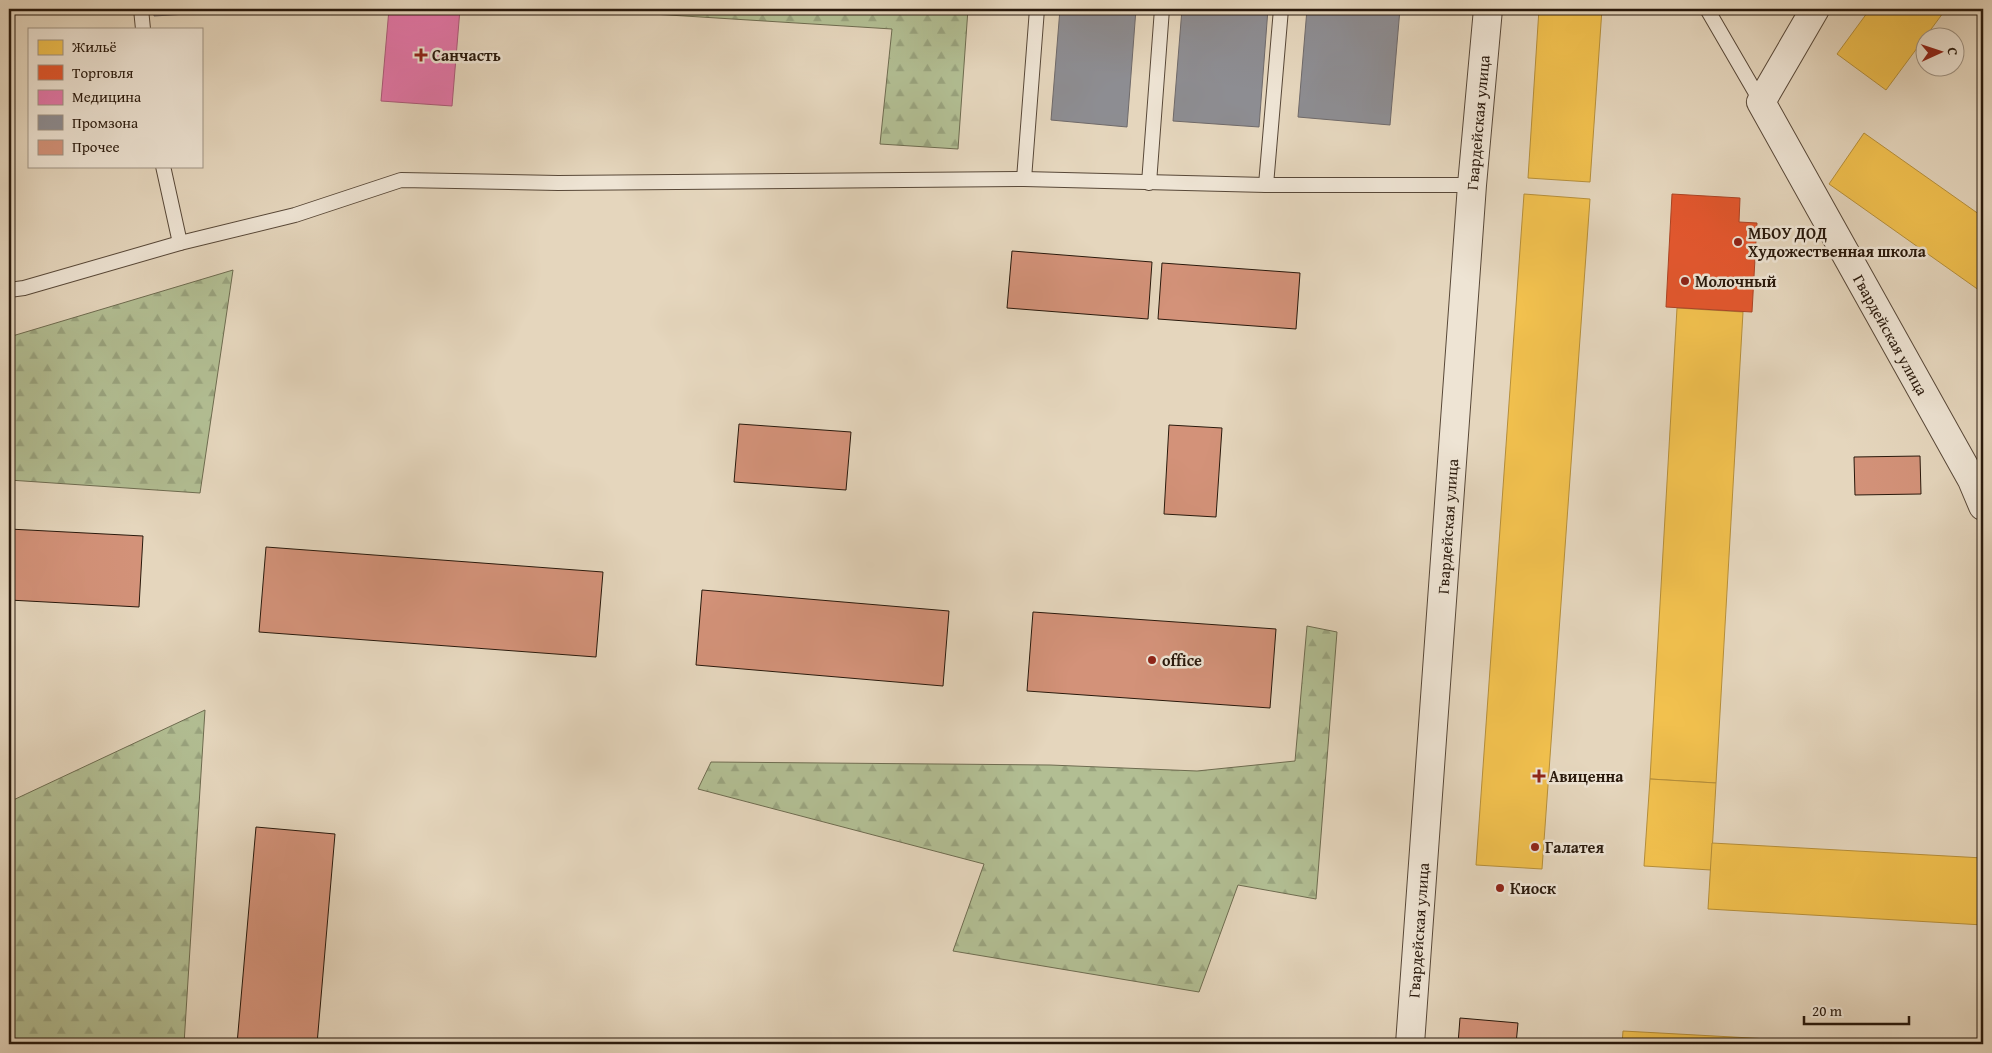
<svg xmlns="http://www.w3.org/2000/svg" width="1992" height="1053" viewBox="0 0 1992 1053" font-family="'Gentium Book Plus',serif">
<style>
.forest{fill:url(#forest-firs);stroke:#6e6c50}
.homes{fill:#f2c14e;stroke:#b68f3a}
.shops{fill:#e4572e;stroke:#ac4424}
.health{fill:#e377a8;stroke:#ab5b79}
.industry{fill:#8d8d92;stroke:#6f6a6a}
.building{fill:#d39279;stroke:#29190c}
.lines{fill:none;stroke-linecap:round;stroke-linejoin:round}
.service-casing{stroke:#584838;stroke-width:16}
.minor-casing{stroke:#584838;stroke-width:30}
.service{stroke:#eee4d4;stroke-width:14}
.minor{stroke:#eee4d4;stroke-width:28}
.poi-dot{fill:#8f2418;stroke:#eee4d4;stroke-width:2}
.labels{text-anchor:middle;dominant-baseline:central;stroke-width:5;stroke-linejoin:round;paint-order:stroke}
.poi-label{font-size:16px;font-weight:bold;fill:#29190c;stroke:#eee4d4;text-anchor:start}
.street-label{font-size:16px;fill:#29190c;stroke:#eee4d4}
</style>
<defs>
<pattern id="forest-firs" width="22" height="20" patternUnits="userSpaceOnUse" patternTransform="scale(1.25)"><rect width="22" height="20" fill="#b2be93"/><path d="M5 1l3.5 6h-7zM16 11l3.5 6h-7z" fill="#99a37e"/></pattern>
</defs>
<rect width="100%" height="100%" fill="#e5d6bd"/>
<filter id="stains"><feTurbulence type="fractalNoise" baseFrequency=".004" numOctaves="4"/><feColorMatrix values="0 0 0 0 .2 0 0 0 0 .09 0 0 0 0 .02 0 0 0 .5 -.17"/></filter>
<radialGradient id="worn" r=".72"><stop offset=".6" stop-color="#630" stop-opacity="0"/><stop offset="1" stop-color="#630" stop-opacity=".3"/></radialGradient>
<!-- forest -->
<g class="forest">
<polygon points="605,9 968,9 958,149 880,144 892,29 605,11"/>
<polygon points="233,270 200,493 9,480 9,337"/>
<polygon points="1307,626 1337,632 1316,899 1238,885 1199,992 953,951 984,864 698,789 711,762 1050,765 1197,771 1295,761"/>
<polygon points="205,710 184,1044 9,1044 9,802"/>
</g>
<!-- homes -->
<g class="homes">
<polygon points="1539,9 1602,9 1590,182 1528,178"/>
<polygon points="1870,9 1946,9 1886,90 1837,54"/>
<polygon points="1864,133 1983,217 1983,293 1829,184"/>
<polygon points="1524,194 1590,199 1542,869 1476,865"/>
<polygon points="1677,308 1743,312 1716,783 1650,779"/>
<polygon points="1650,779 1716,783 1711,870 1644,866"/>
<polygon points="1712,843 1983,858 1983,925 1708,909"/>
<polygon points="1623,1031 1860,1044 1622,1044"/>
</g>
<!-- shops -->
<polygon class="shops" points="1672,194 1740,198 1739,222 1757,223 1752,312 1666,307"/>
<!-- health -->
<polygon class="health" points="389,9 460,9 452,106 381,101"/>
<!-- industry -->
<g class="industry">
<polygon points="154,9 204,9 204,13 154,16"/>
<polygon points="1060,9 1136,9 1127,127 1051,120"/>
<polygon points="1182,9 1268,9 1259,127 1173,121"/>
<polygon points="1307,9 1400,9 1390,125 1298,117"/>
</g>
<!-- building -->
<g class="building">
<polygon points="1012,251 1152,262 1148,319 1007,308"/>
<polygon points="1162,263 1300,273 1296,329 1158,319"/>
<polygon points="739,424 851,432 846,490 734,482"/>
<polygon points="1169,425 1222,428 1216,517 1164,514"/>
<polygon points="1920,456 1921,494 1855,495 1854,457"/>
<polygon points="9,529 143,536 139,607 9,600"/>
<polygon points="266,547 603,572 596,657 259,632"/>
<polygon points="702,590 949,611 943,686 696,665"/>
<polygon points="1033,612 1276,629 1270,708 1027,691"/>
<polygon points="256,827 335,834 317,1044 237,1044"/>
<polygon points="1460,1018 1518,1023 1516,1044 1458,1044"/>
</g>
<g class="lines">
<!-- service casing -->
<g class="service-casing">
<g id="service">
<polyline points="141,9 143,29"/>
<polyline points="1707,9 1761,102"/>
<polyline points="163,166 180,243"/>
<polyline points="1024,179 1037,9"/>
<polyline points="1149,183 1162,9"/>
<polyline points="1266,185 1281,9"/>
<polyline points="9,290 24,288 180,243 295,215 401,180 558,183 1024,179 1266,185 1472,185"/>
</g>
</g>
<!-- minor casing -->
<g class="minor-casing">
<g id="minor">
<path id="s1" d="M1815 9 1761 102 1972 480 1983 506"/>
<path id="s2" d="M1410 1044 1472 185 1488 9"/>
</g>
</g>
<!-- service -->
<use href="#service" class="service"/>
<!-- minor -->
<use href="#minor" class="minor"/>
</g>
<!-- markers -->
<g class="poi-dot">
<path d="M418.5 47.5h5v5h5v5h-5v5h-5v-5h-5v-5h5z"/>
<circle cx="1738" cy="242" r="5"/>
<circle cx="1685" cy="281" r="5"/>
<circle cx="1152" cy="660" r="5"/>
<path d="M1536.5 768.5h5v5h5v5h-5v5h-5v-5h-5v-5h5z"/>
<circle cx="1535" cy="847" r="5"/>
<circle cx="1500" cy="888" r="5"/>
</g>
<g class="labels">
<!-- poi labels -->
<g class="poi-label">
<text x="432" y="55">Cанчасть</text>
<text x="1748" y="233">МБОУ ДОД<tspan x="1748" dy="18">Художественная школа</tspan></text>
<text x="1695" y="281">Молочный</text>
<text x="1162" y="660">office</text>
<text x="1549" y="776">Авиценна</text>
<text x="1545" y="847">Галатея</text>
<text x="1510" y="888">Киоск</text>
</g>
<!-- street labels -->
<g class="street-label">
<text stroke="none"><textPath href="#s2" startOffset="924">Гвардейская улица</textPath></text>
<text stroke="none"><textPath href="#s1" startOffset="374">Гвардейская улица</textPath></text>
<text stroke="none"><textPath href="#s2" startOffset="519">Гвардейская улица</textPath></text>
<text stroke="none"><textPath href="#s2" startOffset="114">Гвардейская улица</textPath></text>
</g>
</g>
<!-- margin -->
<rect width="1992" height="1053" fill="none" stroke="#e5d6bd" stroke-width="30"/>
<rect x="10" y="10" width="1972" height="1033" fill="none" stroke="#29190c" stroke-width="2.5"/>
<rect x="15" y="15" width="1962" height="1023" fill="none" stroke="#29190c"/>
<!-- legend -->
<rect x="28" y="28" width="175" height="140" fill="#eee4d4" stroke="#9f9384"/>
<rect x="38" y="40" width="25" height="15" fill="#f2c14e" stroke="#9f9384"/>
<text x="72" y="52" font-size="15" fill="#29190c">Жильё</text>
<rect x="38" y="65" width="25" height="15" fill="#e4572e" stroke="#9f9384"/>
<text x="72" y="78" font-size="15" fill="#29190c">Торговля</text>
<rect x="38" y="90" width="25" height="15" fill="#e377a8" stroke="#9f9384"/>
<text x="72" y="102" font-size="15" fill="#29190c">Медицина</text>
<rect x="38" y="115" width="25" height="15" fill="#8d8d92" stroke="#9f9384"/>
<text x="72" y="128" font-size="15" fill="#29190c">Промзона</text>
<rect x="38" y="140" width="25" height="15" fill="#d39279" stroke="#9f9384"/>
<text x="72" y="152" font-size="15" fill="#29190c">Прочее</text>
<!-- north arrow -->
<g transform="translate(1940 52) rotate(87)"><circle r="24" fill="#eee4d4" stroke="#9f9384"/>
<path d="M0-4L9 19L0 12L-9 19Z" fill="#8f2418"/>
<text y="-8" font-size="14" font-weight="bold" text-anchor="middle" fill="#29190c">С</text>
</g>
<!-- scale -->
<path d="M1804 1016v8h105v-8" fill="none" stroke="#29190c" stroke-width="2.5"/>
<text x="1812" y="1016" font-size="15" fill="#29190c" stroke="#eee4d4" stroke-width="4" paint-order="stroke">20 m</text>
<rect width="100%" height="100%" filter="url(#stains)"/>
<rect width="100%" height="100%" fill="url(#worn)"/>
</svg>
